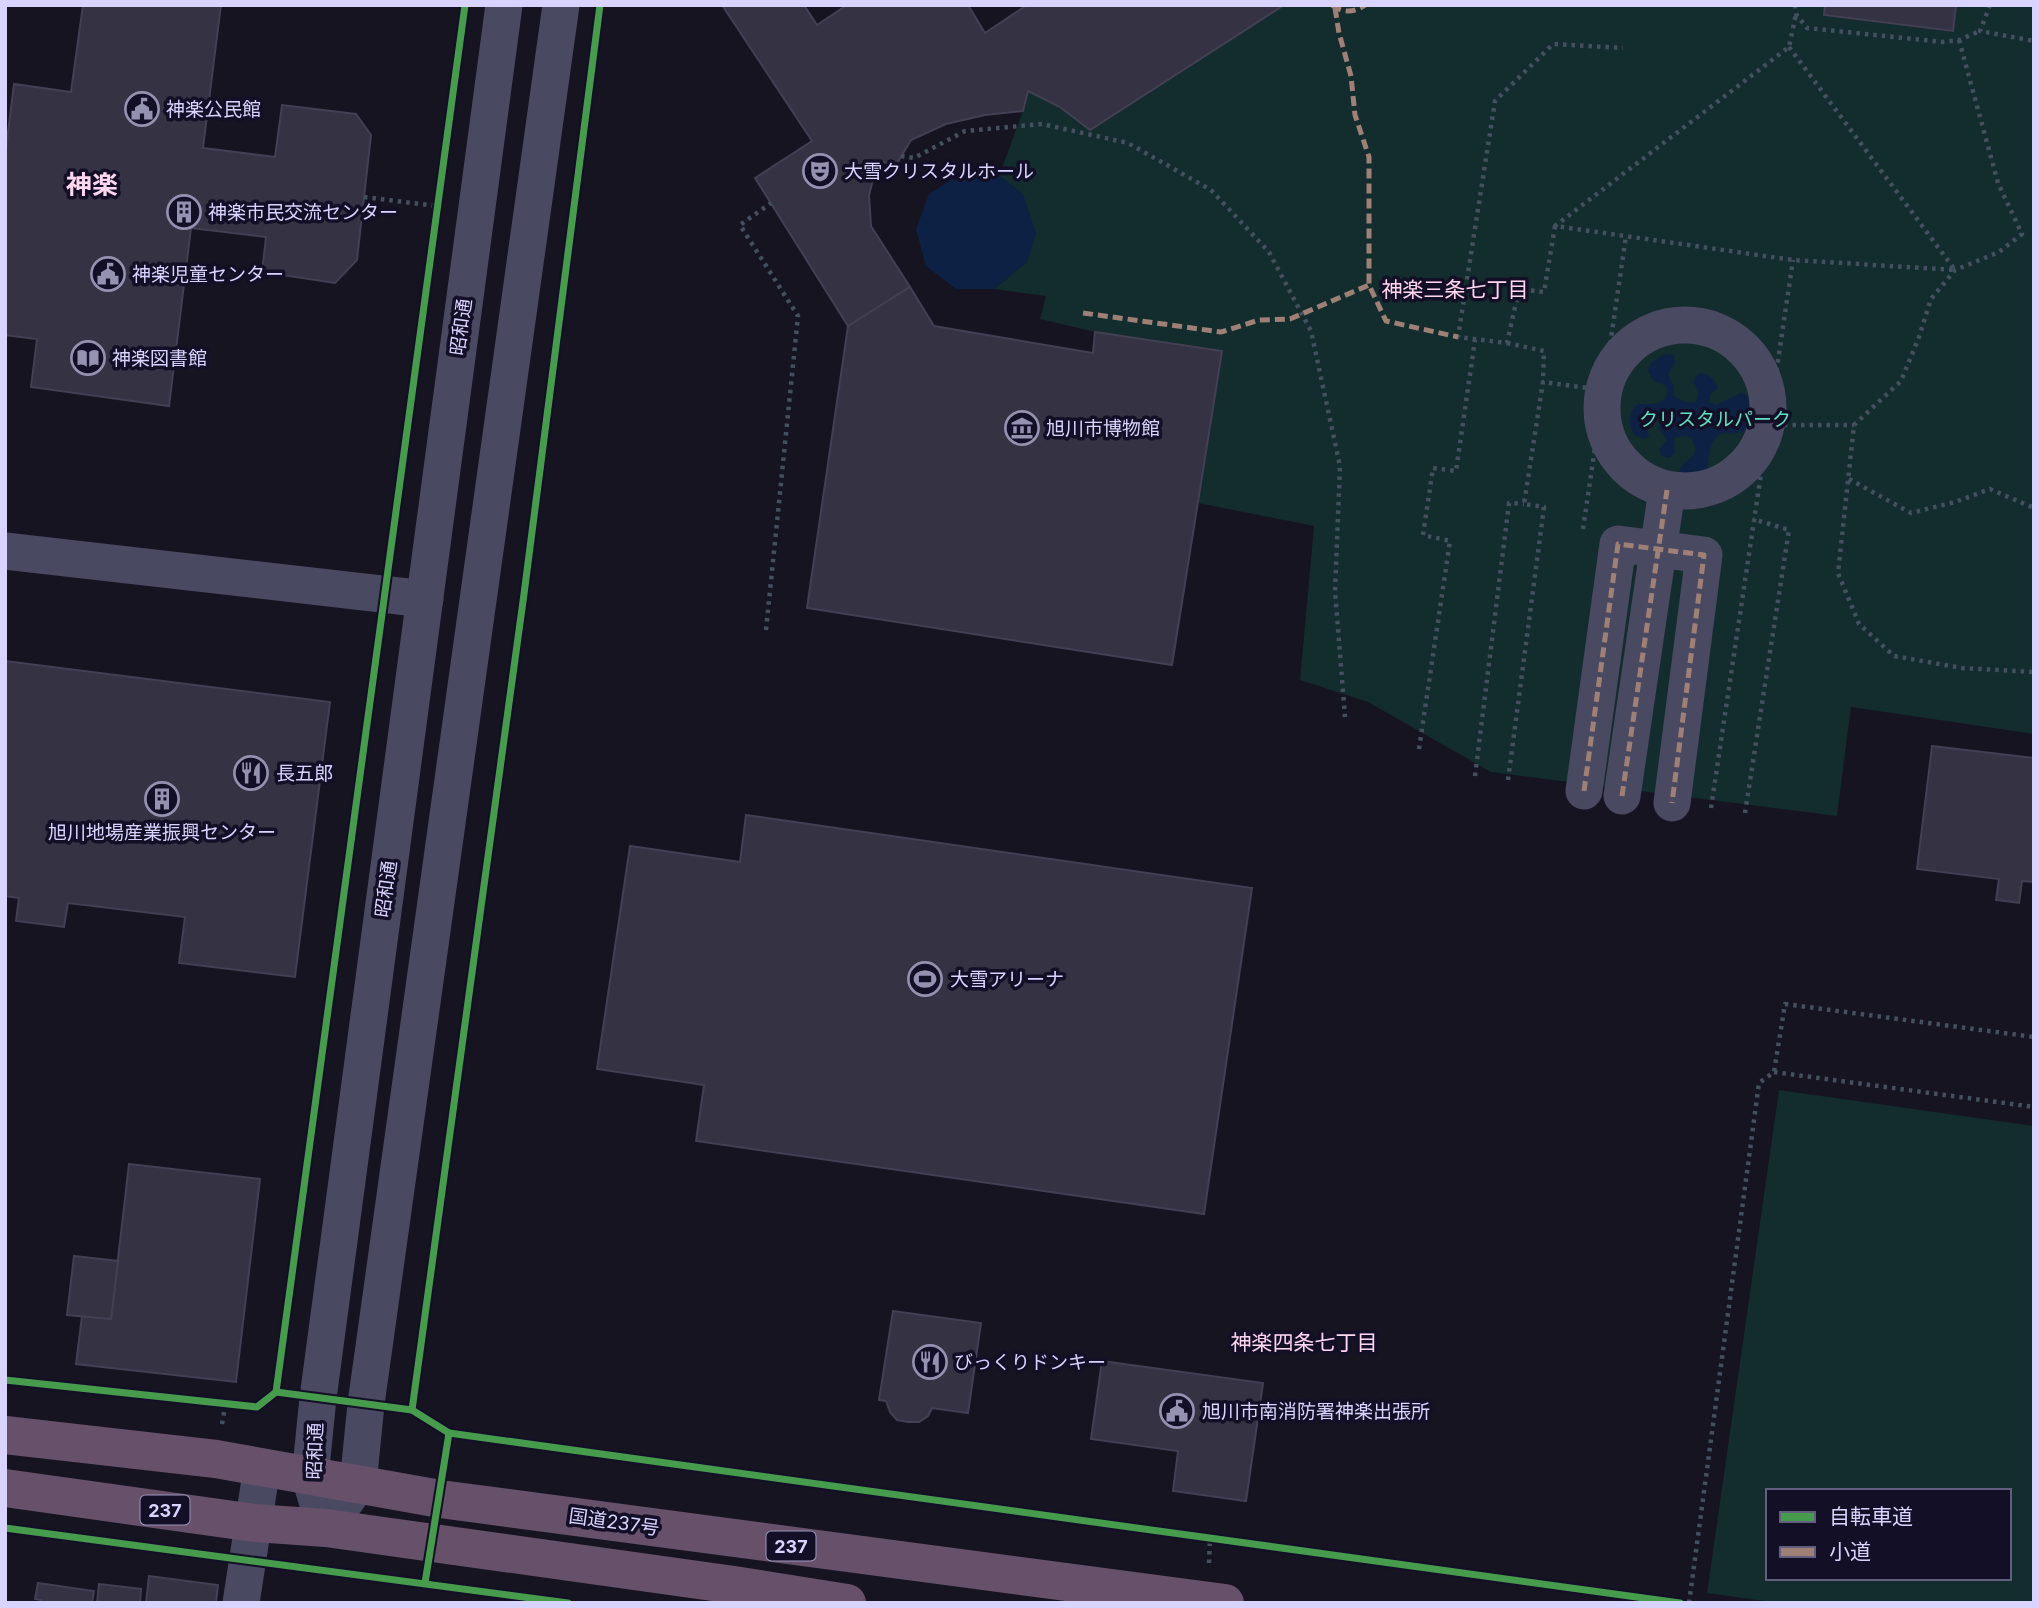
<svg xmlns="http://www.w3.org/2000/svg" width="2039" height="1608" viewBox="0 0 2039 1608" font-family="Inter,'Noto Sans JP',sans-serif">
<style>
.green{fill:#132c2d;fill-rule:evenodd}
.water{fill:#0d2144}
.building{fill:#343243;stroke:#433f54;stroke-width:2}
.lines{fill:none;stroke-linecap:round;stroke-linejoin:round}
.path{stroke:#44505f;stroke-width:4.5;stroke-dasharray:3.5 5;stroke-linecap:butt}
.minor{stroke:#4a4962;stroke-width:37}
.highway{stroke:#67516a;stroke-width:38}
.quiet{stroke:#9e8076;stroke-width:5;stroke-dasharray:10 5;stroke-linecap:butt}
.cycleway-casing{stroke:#130f26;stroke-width:11}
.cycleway{stroke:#469c4c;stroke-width:7}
.labels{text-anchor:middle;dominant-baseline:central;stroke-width:7;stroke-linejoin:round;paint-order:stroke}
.shield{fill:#130f26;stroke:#9e99be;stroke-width:2}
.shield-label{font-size:18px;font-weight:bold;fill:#d9d4ff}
.poi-label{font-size:19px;fill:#d9d4ff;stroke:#130f26;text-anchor:start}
.street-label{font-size:19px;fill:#d9d4ff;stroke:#130f26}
.park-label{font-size:19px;fill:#5fe0c0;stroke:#130f26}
.neighbourhood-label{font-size:21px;fill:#ffd6f0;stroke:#130f26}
.district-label{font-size:26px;font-weight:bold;fill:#ffd6f0;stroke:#130f26}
</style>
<rect width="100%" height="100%" fill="#161421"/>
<!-- green -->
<g class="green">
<polygon points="1284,5 2034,5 2034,734 1851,707 1837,816 1491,772 1368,702 1300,680 1314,526 1198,503 1222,351 1095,332 1040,319 1046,296 994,289 1027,262 1023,194 999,176 1023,111 1028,91 1060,107"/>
<path d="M1779 1090 2034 1126V1603H1778L1707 1593ZM1768 1491H2009V1578H1768Z"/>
</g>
<!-- water -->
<g class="water">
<polygon points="961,173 999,176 1023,194 1036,233 1027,262 994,289 956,289 926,266 916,229 929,194"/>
<path d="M1664 354 1674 355 1675 362 1668 375 1674 387 1673 394C1679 401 1687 404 1696 402L1699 394 1694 384 1695 377 1701 373C1710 375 1714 379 1718 388L1710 395 1709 402 1717 405 1741 393 1748 396C1754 410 1757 427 1738 433 1730 435 1724 430 1717 437 1706 447 1710 461 1707 473L1695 480 1684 478 1679 471C1682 461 1693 460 1696 450L1691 437 1683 436 1674 438 1675 453 1670 458 1662 456 1659 450 1667 440 1659 428 1661 419 1658 415 1650 418 1647 429 1649 437 1643 439 1634 435C1628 423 1627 413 1639 404 1653 404 1666 406 1668 389L1661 383 1653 380 1648 371 1651 363Z"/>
</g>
<!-- building -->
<g class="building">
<polygon points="83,5 221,5 203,148 275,157 282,105 356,114 371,135 357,260 335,283 262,272 266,237 191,228 169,406 31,387 37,339 5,335 5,157 14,84 71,92"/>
<polygon points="722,5 804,5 817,25 847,5 968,5 985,33 1027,5 1284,5 1090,130 1060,107 1028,91 1023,111 985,115 946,124 911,140 896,165 878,161 869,195 871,226 910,287 848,326 755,178 812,141"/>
<polygon points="1825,5 1956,5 1953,31 1824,15"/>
<polygon points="910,287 934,326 1093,353 1095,332 1222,351 1172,665 807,608 848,326"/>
<polygon points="5,661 330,702 295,977 179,963 185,917 68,903 64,927 16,921 19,898 5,896"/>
<polygon points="1932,746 2034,758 2034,882 2022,881 2019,903 1996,900 1999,879 1917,869"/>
<polygon points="746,815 1252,888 1204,1214 696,1141 704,1085 597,1069 630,846 740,862"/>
<polygon points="129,1164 260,1179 236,1382 76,1364 82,1316 111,1319"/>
<polygon points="74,1256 118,1261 111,1319 67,1315"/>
<polygon points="893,1311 981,1323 968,1413 932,1408 928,1416 919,1422 908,1422 897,1420 890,1412 886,1401 879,1400"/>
<polygon points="1102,1361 1263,1383 1246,1501 1173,1491 1178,1451 1091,1439"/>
<polygon points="149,1576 218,1585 216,1603 146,1603"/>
<polygon points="38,1583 94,1591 92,1603 40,1603 41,1600 35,1599"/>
<polygon points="99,1584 141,1589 140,1603 97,1603"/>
</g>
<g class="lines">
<!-- path -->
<g class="path">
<polyline points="1795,5 1796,14 1807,28 1943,42 1959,40 1980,31"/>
<polyline points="1990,5 1980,31 2034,41"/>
<polyline points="1959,40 1998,183 2022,234 1999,252 1955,270 1931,299 1919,337 1901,381 1854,425 1838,573 1859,624 1894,656 1962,668 2034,672"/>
<polyline points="1789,47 1955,270 1793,260 1555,226 1789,47 1796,14"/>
<polyline points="901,156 914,158 965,131 1042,124 1128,143 1211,190 1269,252 1311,331 1340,466 1335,591 1345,717"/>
<polyline points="364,197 437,206"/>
<polyline points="1555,226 1544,292 1519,289 1507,343 1458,337 1495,101 1553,44 1623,48"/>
<polyline points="1507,343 1544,351 1543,382"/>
<polyline points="1767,425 1854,425"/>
<polyline points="1849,479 1911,513 1955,502 1990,489 2034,508"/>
<polyline points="1583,529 1626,236"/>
<polyline points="766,630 798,316 740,225 771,203"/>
<polyline points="1419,749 1450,541 1423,535 1433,468 1456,471 1475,340"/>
<polyline points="1475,776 1509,503 1524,504"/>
<polyline points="1508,780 1544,507 1524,504 1543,382 1603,390"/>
<polyline points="1711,808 1793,260"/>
<polyline points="1745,813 1789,530 1753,519"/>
<polyline points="1774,1072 2034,1107"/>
<polyline points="222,1424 226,1402"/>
<polyline points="1209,1563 1210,1538"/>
<polyline points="1689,1603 1759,1083 1774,1072 1785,1004 2034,1037"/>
</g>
<!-- minor -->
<g class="minor">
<circle cx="1685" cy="408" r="83"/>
<polyline points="5,551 425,599"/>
<polyline points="1584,791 1618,544 1704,555 1672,803"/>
<polyline points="1622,796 1667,490"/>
<polyline points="318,1504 310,1477 318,1398 504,5"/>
<polyline points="326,1528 358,1484 366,1404 561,5"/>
<polyline points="241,1603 262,1467"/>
</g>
<!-- highway -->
<g class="highway">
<polyline points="5,1435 216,1459 440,1499 1225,1603"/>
<polyline points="5,1488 254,1523 326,1528 734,1585 847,1603"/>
</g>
<!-- quiet -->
<g class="quiet">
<path d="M1332 5C1342 13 1354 13 1365 5"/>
<polyline points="1335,8 1339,33 1351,76 1355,115 1369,157 1369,285 1386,321 1458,337"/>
<polyline points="1083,313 1221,332 1259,320 1290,319 1369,285"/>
<polyline points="1584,791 1618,544 1704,555 1672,803"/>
<polyline points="1622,796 1667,490"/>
</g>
<!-- cycleway casing -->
<g class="cycleway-casing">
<g id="cycleway">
<polyline points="5,1380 257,1407 276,1392 465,5"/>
<polyline points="276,1392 412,1410 449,1433 1680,1603"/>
<polyline points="412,1410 524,594 600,5"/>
<polyline points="5,1528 568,1603"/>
<polyline points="425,1583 449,1433"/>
</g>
</g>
<!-- cycleway -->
<use href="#cycleway" class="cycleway"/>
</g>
<!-- icons -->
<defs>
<g id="civic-ring" transform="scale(1.75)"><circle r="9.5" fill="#130f26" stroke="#9591b1" stroke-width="1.5"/><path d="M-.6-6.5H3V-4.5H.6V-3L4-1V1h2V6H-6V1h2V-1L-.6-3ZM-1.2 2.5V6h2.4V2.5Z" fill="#9591b1"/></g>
<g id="theatre-ring" transform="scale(1.75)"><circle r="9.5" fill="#130f26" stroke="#9591b1" stroke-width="1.5"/><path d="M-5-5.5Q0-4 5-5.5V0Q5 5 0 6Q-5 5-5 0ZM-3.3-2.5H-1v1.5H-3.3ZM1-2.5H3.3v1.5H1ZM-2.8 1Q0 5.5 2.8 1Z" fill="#9591b1"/></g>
<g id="building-ring" transform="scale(1.75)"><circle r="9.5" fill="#130f26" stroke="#9591b1" stroke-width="1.5"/><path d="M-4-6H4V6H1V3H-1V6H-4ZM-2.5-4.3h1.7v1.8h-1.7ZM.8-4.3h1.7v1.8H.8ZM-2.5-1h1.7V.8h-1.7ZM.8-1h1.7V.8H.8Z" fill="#9591b1"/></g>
<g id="library-ring" transform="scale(1.75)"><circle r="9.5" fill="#130f26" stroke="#9591b1" stroke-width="1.5"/><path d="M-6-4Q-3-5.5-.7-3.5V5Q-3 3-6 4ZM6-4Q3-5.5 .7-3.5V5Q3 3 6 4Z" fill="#9591b1"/></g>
<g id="museum-ring" transform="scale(1.75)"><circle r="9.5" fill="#130f26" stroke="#9591b1" stroke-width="1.5"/><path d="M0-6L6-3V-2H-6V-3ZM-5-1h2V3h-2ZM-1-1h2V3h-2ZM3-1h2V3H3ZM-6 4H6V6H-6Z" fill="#9591b1"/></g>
<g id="restaurant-ring" transform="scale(1.75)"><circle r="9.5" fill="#130f26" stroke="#9591b1" stroke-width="1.5"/><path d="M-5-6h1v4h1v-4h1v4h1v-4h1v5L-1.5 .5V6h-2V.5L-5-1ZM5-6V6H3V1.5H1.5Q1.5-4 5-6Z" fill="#9591b1"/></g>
<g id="stadium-ring" transform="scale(1.75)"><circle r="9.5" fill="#130f26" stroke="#9591b1" stroke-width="1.5"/><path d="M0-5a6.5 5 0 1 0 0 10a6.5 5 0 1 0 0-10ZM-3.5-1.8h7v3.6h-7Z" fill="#9591b1"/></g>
</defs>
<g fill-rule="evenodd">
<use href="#civic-ring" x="142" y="109"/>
<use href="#theatre-ring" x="820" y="171"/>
<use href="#building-ring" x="184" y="212"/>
<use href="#civic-ring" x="108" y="274"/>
<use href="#library-ring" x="88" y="358"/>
<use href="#museum-ring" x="1022" y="428"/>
<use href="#restaurant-ring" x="251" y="773"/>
<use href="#building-ring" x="162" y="799"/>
<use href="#stadium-ring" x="925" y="979"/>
<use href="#restaurant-ring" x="930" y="1362"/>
<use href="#civic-ring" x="1177" y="1411"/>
</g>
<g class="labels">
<!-- shield labels -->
<g class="shield">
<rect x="140.5" y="1495.5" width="49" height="29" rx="5"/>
<rect x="766.5" y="1531.5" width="49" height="29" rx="5"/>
</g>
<g class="shield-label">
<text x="165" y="1510">237</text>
<text x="791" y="1546">237</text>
</g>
<!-- poi labels -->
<g class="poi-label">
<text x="166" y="109">神楽公民館</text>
<text x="844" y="171">大雪クリスタルホール</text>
<text x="208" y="212">神楽市民交流センター</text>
<text x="132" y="274">神楽児童センター</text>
<text x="112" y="358">神楽図書館</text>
<text x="1046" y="428">旭川市博物館</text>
<text x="276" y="773">長五郎</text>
<text x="162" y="832" text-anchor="middle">旭川地場産業振興センター</text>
<text x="950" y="979">大雪アリーナ</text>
<text x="954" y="1362">びっくりドンキー</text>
<text x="1202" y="1411">旭川市南消防署神楽出張所</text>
</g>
<!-- street labels -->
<g class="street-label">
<text transform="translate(461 327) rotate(-82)">昭和通</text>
<text transform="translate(386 889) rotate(-82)">昭和通</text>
<text transform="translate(315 1451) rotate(-88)">昭和通</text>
<text transform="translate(614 1522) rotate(8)">国道237号</text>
</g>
<!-- park labels -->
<g class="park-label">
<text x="1715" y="419">クリスタルパーク</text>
</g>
<!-- neighbourhood labels -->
<g class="neighbourhood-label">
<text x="1455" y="289">神楽三条七丁目</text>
<text x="1304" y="1342">神楽四条七丁目</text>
</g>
<!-- district labels -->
<g class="district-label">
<text x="92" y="184">神楽</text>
</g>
</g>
<!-- border -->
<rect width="2039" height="1608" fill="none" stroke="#d9d4ff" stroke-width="14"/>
<!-- legend -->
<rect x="1766" y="1489" width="245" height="91" fill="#130f26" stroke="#625e7d" stroke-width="2"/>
<rect x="1780" y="1512" width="35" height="10" fill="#469c4c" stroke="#625e7d" stroke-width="2"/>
<text x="1829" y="1524" font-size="21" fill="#d9d4ff">自転車道</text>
<rect x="1780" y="1547" width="35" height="10" fill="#9e8076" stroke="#625e7d" stroke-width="2"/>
<text x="1829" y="1559" font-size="21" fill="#d9d4ff">小道</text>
</svg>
